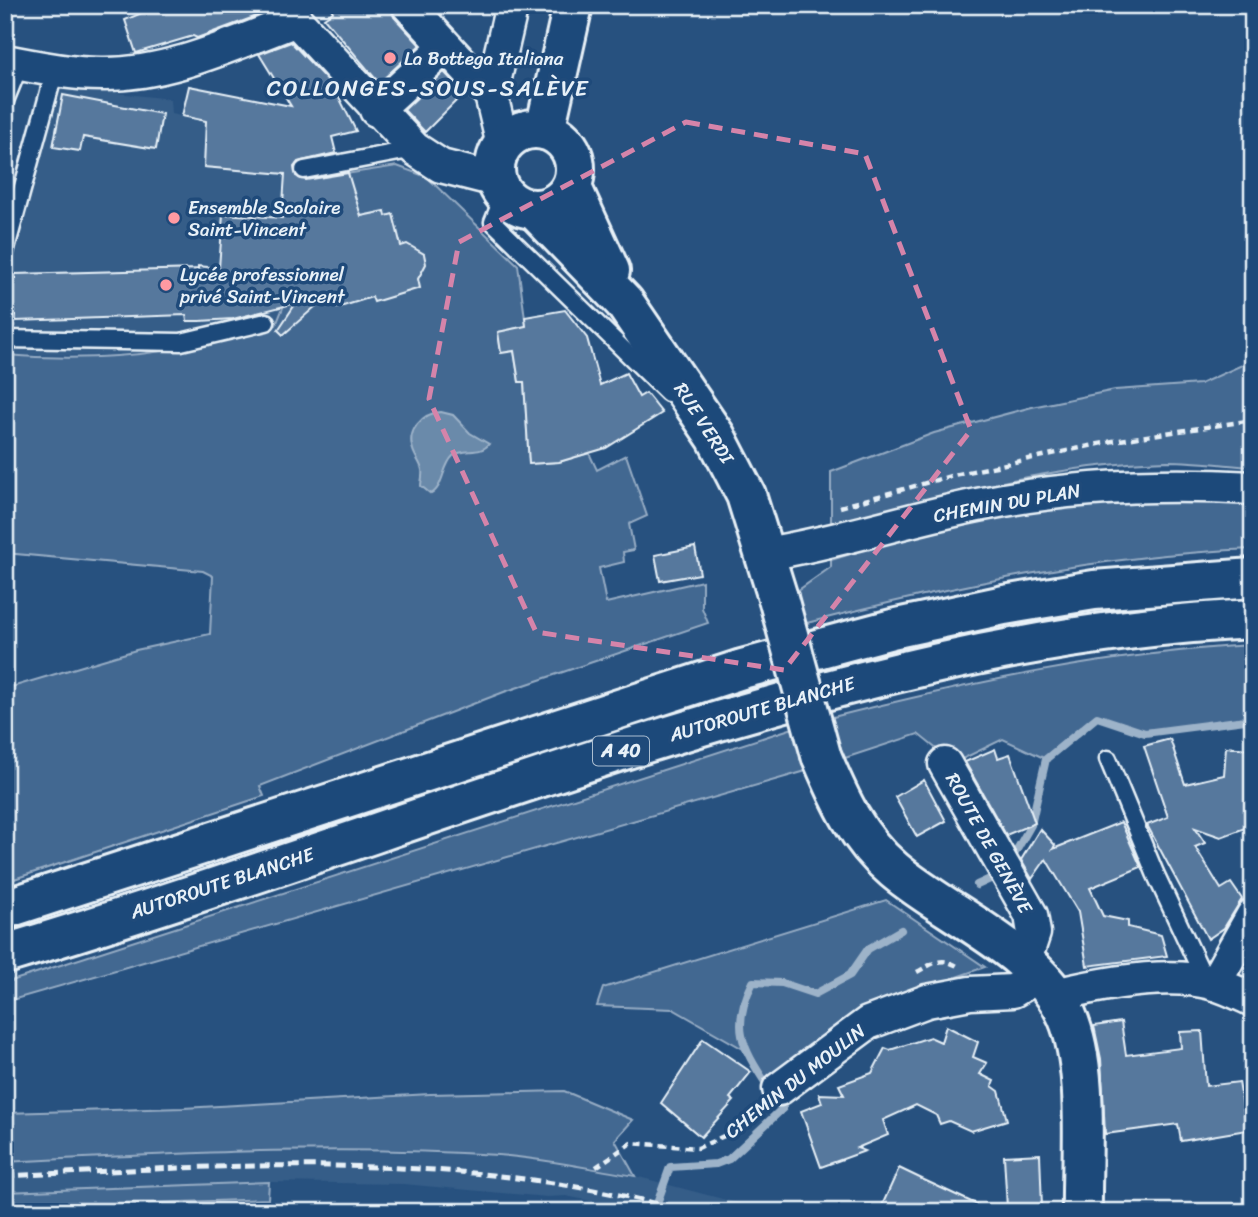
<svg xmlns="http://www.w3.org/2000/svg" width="1258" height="1217" viewBox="0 0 1258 1217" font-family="Sriracha,sans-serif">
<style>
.built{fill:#355d88}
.green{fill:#436891;stroke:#96acc4;stroke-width:2}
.water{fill:#6b8aaa;stroke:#9db3c9;stroke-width:2}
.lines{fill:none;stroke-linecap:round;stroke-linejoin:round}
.stream{stroke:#9db3c9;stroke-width:8}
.building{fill:#57789d;stroke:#e8f1f8;stroke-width:2}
.lane-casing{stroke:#e8f1f8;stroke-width:21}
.street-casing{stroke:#e8f1f8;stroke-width:37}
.secondary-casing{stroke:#e8f1f8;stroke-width:44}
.highway-casing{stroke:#e8f1f8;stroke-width:44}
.path{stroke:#e8f1f8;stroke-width:4.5;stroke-dasharray:7 5;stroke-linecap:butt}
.lane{stroke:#1f4a7a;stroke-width:16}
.street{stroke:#1f4a7a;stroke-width:32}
.secondary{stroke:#1f4a7a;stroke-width:38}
.highway{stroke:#1f4a7a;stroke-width:38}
.rail{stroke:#e8f1f8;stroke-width:5;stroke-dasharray:10 5;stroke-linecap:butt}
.secondary-bridge-casing{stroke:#e8f1f8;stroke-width:44;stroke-linecap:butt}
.secondary-bridge{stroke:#1f4a7a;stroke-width:38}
.marked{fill:none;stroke:#d584aa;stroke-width:5;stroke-dasharray:14 9;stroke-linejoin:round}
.poi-dot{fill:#ff9aa2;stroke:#1f4a7a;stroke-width:2.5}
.labels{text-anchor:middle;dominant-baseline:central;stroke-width:7;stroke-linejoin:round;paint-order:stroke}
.shield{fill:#1f4a7a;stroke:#acbfd2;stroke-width:2}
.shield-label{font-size:18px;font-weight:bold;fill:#e8f1f8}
.poi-label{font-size:19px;fill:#e8f1f8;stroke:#1f4a7a;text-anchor:start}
.street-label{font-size:19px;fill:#e8f1f8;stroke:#1f4a7a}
.quarter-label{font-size:23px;letter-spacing:2px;fill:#e8f1f8;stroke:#1f4a7a}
</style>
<rect width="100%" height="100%" fill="#27517f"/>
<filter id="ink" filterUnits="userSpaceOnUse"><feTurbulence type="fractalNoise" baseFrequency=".0143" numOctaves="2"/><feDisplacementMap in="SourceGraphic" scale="14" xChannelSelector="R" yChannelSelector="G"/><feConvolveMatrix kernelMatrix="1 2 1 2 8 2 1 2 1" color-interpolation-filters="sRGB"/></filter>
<g filter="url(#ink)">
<!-- built -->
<g class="built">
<polygon points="39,84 170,99 171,114 211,122 317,156 345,222 308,245 276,325 177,352 139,356 5,355 5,215"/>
<polygon points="279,1149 501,1155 635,1176 772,1212 645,1212 566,1196 547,1197 403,1184 269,1182 5,1192 5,1162"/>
</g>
<!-- green -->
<g class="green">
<path d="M397 166 427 177 518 265 526 326 498 332 501 352 514 351 519 382H524L529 464 559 462 589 453 597 470 626 455 647 516 629 524 634 550 623 552 624 562 599 568 606 603 702 581V608L708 623 504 692 260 786 264 796 5 882V689L136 650 210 634 213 576 203 571 5 553V355C98 363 187 354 276 325L308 245 345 221 326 177Z"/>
<path d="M1253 360V467C1225 465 1195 461 1167 461 1052 464 942 496 831 525V472L934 433 1032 407 1115 390 1200 384Z"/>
<path d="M1130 499 1253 500V549C1100 555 950 586 803 624L793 594 831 567V560L896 540 1004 514Z"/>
<path d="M1253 645V719L1145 733 1097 717 1046 759 1003 739 954 763 918 734 839 760 829 718C969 683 1108 653 1253 645Z"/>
<polygon points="793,728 806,771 5,1002 5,983"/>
<polygon points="886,900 985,967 885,1002 767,1085 743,1049 673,1009 597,1006 603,988"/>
<path d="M564 1091 633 1120 615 1140 635 1176C590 1169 544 1158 498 1155 333 1144 170 1154 5 1162V1113L183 1108 430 1094Z"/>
<polygon points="269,1182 268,1199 5,1208 5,1192"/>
</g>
<!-- water -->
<path class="water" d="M441 412 453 415 470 433 489 444C480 456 464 447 453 456 442 466 444 487 431 494L421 486C421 481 423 475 422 470 421 464 415 457 413 450 406 431 422 413 441 412Z"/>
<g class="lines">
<!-- stream -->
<g class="stream">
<polyline points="1011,860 1031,825 1046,759 1097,717 1145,733 1253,719"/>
<polyline points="977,885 990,879"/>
<path d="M767 1085C741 1046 731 1026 753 982L782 983 815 994 850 975 868 949 901 930"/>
<polyline points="654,1212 670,1167 716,1164 729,1159 783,1108"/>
</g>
</g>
<!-- building -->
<g class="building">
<polygon points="160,5 253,5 257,16 197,38 193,36 136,53 125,20"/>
<polygon points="329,5 390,5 394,17 420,45 379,83 324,18 333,12"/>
<polygon points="291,42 335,89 356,131 332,137 336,153 298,162 294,167 296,176 306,180 348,173 361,216 385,211 386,216 393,214 401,246 407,244 424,254 426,264 418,279 420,288 374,302 372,297 337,308 333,291 283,335 278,330 296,303 233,319 200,321 187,321 186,315 16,321 16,315 9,315 8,278 15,278 15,274 198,269 198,266 219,268 223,214 282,218 285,174 204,167 206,121 182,116 189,86 291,106 259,54"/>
<polygon points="444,72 464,93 425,132 404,110"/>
<polygon points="63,95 162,114 156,149 83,137 80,151 53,147"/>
<polygon points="565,310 587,338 600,385 626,373 639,397 646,393 662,413 606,448 559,462 529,464 524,382 519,382 514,351 501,353 498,332 526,326 525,317"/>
<polygon points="695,547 700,574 660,581 655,555"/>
<polygon points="1170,739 1185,784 1224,775 1226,747 1249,749 1248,773 1253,773 1253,825 1221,837 1195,828 1205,843 1195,847 1221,889 1231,883 1242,899 1224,928 1208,939 1147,825 1168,817 1144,746"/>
<polygon points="995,749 998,758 1010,754 1035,823 1006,835 965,762"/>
<polygon points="924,780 946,821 917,837 895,797"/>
<polygon points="1121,822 1141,867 1090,888 1103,916 1128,921 1128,927 1161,935 1167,956 1087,966 1078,912 1046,859 1032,879 1021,860 1040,829 1055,845 1053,849"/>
<polygon points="1121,1022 1126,1055 1181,1048 1180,1032 1202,1031 1206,1086 1239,1082 1247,1130 1181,1141 1178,1124 1105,1134 1101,1059 1094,1026"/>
<polygon points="946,1026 978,1042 973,1057 987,1063 980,1074 994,1081 992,1086 999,1091 1007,1120 971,1131 949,1121 940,1124 936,1115 916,1105 883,1120 888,1135 857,1148 865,1151 821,1167 801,1111 822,1103 819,1094 844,1095 839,1085 872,1073 885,1048 890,1050 930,1037 941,1042"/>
<polygon points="703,1039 751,1072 730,1098 734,1101 701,1137 661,1103"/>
<polygon points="1040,1154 1042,1207 1007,1208 1004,1156"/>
<polygon points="899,1168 924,1180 993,1212 879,1212"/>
</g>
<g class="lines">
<!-- lane casing -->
<g class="lane-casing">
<g id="lane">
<polyline points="5,101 20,64"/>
<polyline points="304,170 415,149"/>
<polyline points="504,195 493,222 668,393"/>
<polyline points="5,252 55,70"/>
<polyline points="5,339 181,342 266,322"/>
<polyline points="1108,759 1155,873 1206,982"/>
</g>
</g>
<!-- street casing -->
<g class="street-casing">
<g id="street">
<polyline points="282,5 415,149 441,166 496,180"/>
<polyline points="408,5 491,95"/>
<path d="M5 61C37 67 69 74 102 74 168 75 233 44 294 21"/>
<polyline points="376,110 445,47"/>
<polyline points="503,145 491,95 512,5"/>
<path d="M765 554C841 542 913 517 988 503 1075 486 1164 483 1253 488"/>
<polyline points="945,764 1031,915 1034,933 1024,963"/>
<polyline points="1214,984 1253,915"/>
<path d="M1055 995C1100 984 1167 971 1212 983 1226 987 1240 994 1253 1000"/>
<polyline points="779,1089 868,1023 927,1001 970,993 1013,991 1038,976"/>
</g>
</g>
<!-- secondary casing -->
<g class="secondary-casing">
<g id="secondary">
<circle cx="535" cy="169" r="40"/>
<polyline points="545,130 573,5"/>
<polyline points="572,188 610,271"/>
<polyline points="535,210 624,302 716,437 746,495 778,598"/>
<path d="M821 755C839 798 857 839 894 870 947 915 1038 950 1067 1016 1090 1070 1081 1153 1082 1212"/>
</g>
</g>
<!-- highway casing -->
<g class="highway-casing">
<g id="highway">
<polyline points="5,909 742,669 892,629 1004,605 1094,590 1253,578"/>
<path d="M5 954C215 891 421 815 630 748 834 684 1038 629 1253 619"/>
</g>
</g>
<!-- path -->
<g class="path">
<polyline points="840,507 954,475 1113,441 1253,420"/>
<path d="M917 972C934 963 941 956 959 967"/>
<polyline points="596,1167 631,1143 698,1148 726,1135 759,1105"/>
</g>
<!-- lane -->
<use href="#lane" class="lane"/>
<!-- street -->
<use href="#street" class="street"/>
<!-- secondary -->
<use href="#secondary" class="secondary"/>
<!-- highway -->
<use href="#highway" class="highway"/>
<!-- rail -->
<path class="rail" d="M5 1176C235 1165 464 1149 688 1212"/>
<!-- secondary-bridge casing -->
<g class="secondary-bridge-casing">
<polyline id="secondary-bridge" points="778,598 821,755"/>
</g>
<!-- secondary-bridge -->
<use href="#secondary-bridge" class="secondary-bridge"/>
</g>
</g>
<!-- marked area -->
<path class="marked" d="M686 122 865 154 971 430 784 670 536 632 429 399 459 242Z"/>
<!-- markers -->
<g class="poi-dot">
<circle cx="390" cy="58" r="7"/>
<circle cx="174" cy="218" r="7"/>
<circle cx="166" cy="285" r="7"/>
</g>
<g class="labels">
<!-- shield labels -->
<rect class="shield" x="593" y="736.5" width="56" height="29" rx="5"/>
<g class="shield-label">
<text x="621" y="751">A 40</text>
</g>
<!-- poi labels -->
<g class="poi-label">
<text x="404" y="58">La Bottega Italiana</text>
<text x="188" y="207">Ensemble Scolaire<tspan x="188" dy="22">Saint-Vincent</tspan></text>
<text x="180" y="274">Lycée professionnel<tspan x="180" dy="22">privé Saint-Vincent</tspan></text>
</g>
<!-- street labels -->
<g class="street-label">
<text transform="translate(704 423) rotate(57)">RUE VERDI</text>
<text transform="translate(1007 503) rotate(-10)">CHEMIN DU PLAN</text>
<text transform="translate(762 709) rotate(-16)">AUTOROUTE BLANCHE</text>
<text transform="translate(989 843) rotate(61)">ROUTE DE GENÈVE</text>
<text transform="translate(222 883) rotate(-18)">AUTOROUTE BLANCHE</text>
<text transform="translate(795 1081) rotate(-38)">CHEMIN DU MOULIN</text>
</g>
<!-- quarter labels -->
<g class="quarter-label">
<text x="428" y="88">COLLONGES-SOUS-SALÈVE</text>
</g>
</g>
<!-- margin -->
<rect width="1258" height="1217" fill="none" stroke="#1f4a7a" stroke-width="28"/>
<rect x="14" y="14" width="1230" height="1189" fill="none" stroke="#e8f1f8" stroke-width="2.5" filter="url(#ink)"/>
</svg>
